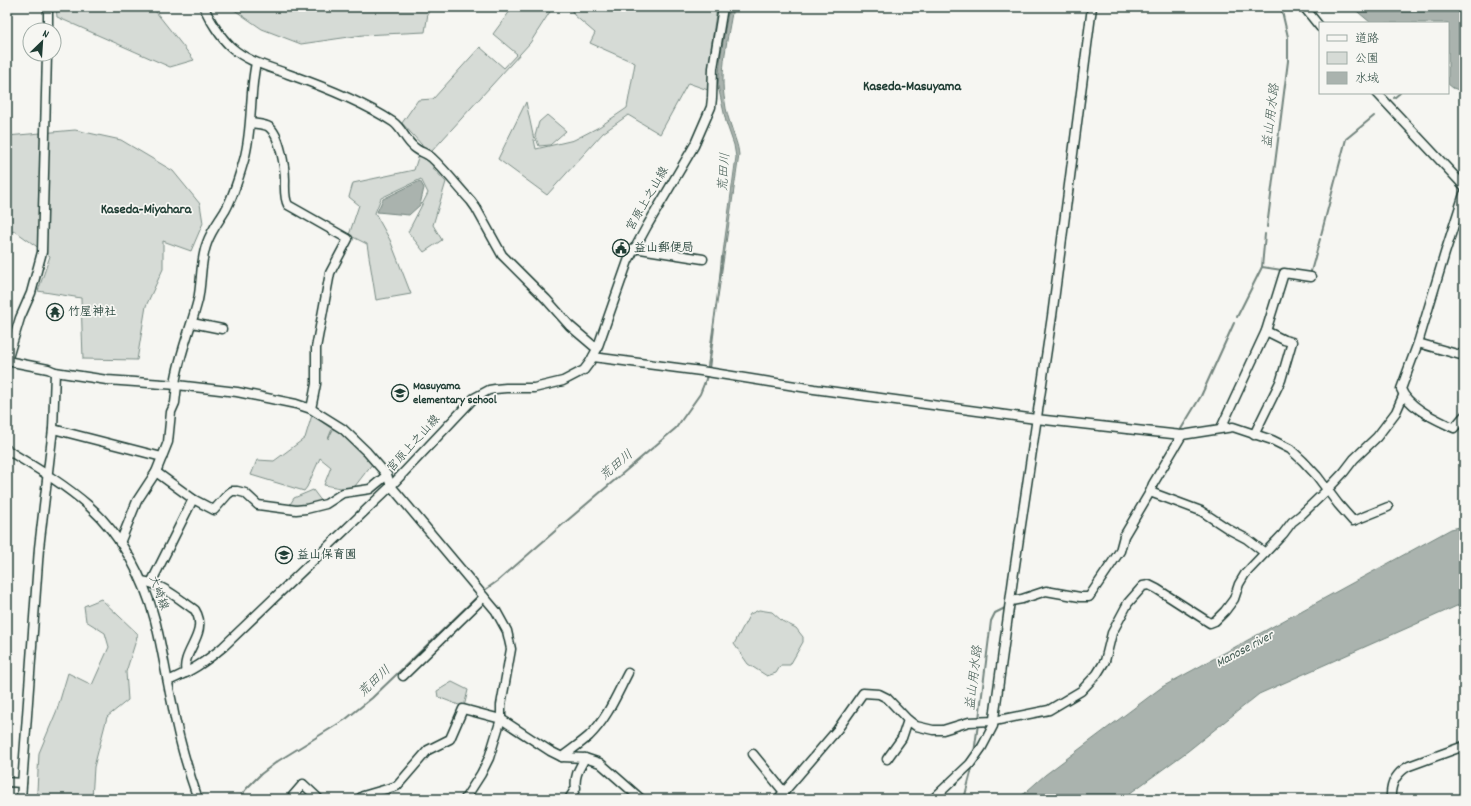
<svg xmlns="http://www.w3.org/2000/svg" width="1471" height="806" viewBox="0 0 1471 806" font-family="Dekko,'Klee One',sans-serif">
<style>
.green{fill:#d6dbd6;stroke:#7a8c85}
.water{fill:#aab3ae;stroke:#72847d}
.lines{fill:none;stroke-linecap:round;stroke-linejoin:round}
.stream{stroke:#72847d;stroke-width:2}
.minor-casing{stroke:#1f3d34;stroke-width:11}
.minor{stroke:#f6f6f2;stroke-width:8}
.labels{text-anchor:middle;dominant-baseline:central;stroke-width:3.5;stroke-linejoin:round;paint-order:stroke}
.street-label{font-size:12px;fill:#1f3d34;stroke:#f6f6f2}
.poi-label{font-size:12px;font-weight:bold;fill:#1f3d34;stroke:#f6f6f2;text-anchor:start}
.water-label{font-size:13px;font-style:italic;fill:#425a52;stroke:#f6f6f2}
.quarter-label{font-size:14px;font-weight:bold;fill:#1f3d34;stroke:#f6f6f2}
</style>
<rect width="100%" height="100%" fill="#f6f6f2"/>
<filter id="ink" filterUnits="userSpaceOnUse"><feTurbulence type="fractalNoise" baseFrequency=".025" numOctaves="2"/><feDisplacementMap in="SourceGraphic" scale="8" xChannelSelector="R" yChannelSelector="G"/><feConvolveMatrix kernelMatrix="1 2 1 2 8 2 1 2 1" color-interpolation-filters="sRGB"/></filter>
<g filter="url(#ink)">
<!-- green -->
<g class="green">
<polygon points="56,7 152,7 194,60 170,67 57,17"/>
<polygon points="230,7 429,7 425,32 363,35 301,44 262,29"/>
<polygon points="513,7 553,7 530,43 432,151 433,168 446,182 433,225 442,240 424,252 408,232 428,193 421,179 381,198 375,213 390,240 411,294 376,300 367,244 349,235 359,205 349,197 353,183 414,170 422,145 402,123 418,100 433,99 480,47 504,68 517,54 493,34"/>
<polygon points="570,7 717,7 711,48 708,90 688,83 660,134 628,115 603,133 547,195 498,159 526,102 536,149 574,140 599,127 627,108 635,63 590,43 595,33 574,15"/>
<polygon points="547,115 566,131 550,145 539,146 535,136 539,122"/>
<polygon points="75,130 121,140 173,171 200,204 203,223 191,251 163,241 163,269 146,306 137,360 83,359 81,298 38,291 50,256 15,231 7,233 7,136"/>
<polygon points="312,415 332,429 328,439 334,428 357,447 372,464 352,490 324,485 331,467 320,458 307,487 304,491 251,475 257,460 274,461 305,438"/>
<polygon points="313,490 322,502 297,508 289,506 294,498"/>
<polygon points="101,599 138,634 126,672 128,700 107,717 94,767 92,799 40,799 37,791 39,753 57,710 68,673 92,685 109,647 105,633 86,621 84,606"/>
<polygon points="759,610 772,612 782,621 796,628 803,637 803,642 790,665 781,665 776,673 767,676 748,664 734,644 750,614"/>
<polygon points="452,682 468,690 464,707 438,697 437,691"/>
</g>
<!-- water -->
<g class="water">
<path d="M729 7H733C728 38 719 71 725 102 726 111 729 120 732 129 735 139 738 144 739 155L705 385 736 157 734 145 726 122 718 86 721 53Z"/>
<polygon points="1352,7 1464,7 1464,92 1453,88 1448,84 1448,23 1371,23"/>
<polygon points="420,181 424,188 420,205 409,215 377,212 383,199"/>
<polygon points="1464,526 1464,605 1459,605 1259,694 1188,751 1122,799 1018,799 1045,775 1162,687 1451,529"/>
</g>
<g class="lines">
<!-- stream -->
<g class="stream">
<polyline points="1394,98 1400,93"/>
<polyline points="1267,227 1288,61 1288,37 1281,7"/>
<polyline points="1321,235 1346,139 1374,116"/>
<polyline points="1262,267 1282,270"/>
<polyline points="1310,275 1320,239"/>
<polyline points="720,278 722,257"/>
<polyline points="1237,317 1262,267 1265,234"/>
<polyline points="709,369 714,328"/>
<polyline points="1181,429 1201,396 1234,323"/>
<polyline points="482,592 499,580 562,525 676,428 700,394 708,374"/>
<polyline points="979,719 991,621 995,613 1007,607"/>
<polyline points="974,753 978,724"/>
<polyline points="239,799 246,789 261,774 278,761 346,719 372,698 479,595"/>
<polyline points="964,799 973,765"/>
</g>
<!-- minor casing -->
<g class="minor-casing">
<g id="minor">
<path d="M204 7C209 19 221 38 231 47 248 62 267 66 288 74 322 86 363 102 393 122 402 128 405 140 414 147 419 152 427 153 432 158 446 171 458 187 471 201L476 208 502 255 546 299 570 326 597 349"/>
<polyline points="1304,7 1320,27"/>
<polyline points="48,30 48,7"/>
<polyline points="1377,93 1464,186"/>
<path d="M251 123C256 124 265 124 269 127 280 135 285 168 285 180 285 188 284 198 288 205L348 239 330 273 316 348V384L311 409"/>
<path d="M1464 194 1445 253 1418 343 1401 389C1408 408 1438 420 1454 428L1464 416"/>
<polyline points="634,248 703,259"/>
<polyline points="192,323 222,329"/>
<polyline points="1418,343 1464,356"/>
<polyline points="593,357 701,371 814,389 1036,419 1172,434 1182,435 1233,427 1272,440 1290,449 1303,461 1317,476 1338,504 1353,521 1388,507"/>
<polyline points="7,361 48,369 55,372 107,380 177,385 237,392 296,404 311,409 343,429 367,452 387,475 391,486 496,611 507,631 511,649 501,705 501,719 489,758 481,774 465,799"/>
<polyline points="7,361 20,318 31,293 42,252 47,54"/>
<path d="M175 384C179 355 191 328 198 300 202 281 200 261 207 243 211 231 219 221 225 211 234 195 239 177 244 160 253 128 249 95 256 63"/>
<polyline points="1221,428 1266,331 1284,273 1311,277"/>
<polyline points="53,429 162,457"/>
<polyline points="1254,435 1281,380 1292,342 1284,340 1266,331"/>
<path d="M7 450C35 467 64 484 89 506 122 536 144 578 155 620 162 647 166 675 172 703 178 736 187 768 198 799"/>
<polyline points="156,472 193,499 214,510 228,494 232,491 237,491 245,493 258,505 296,510 306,509 326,504 343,493 370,489 387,475"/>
<polyline points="1150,492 1153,484 1182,435"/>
<polyline points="120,543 137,501 156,472 168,442 171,412 175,403 177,385"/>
<path d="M142 581C162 584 179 599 195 610 210 634 180 652 186 673"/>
<polyline points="151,583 193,499"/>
<polyline points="1011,601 1022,599 1046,591 1080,597 1089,597 1120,551 1124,536 1150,492 1201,511 1230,530 1247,539 1265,553"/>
<polyline points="403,676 484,597"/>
<path d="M168 681C191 671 204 663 223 647L391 486 474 398 489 390 495 389 506 388H534L563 381 584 370 590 362 597 349 628 261 647 226 694 146 711 107 712 98 713 68 723 7"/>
<polyline points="753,754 784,792"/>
<path d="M562 757C571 750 581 743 589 736 607 719 617 694 628 673"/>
<polyline points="887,759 902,738 908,720"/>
<polyline points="7,782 22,783"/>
<polyline points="21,799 39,548 53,429 55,372"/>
<polyline points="290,799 303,784 319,799"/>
<polyline points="359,799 363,796 397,786 428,750 450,739 463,709 501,719 550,751 562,757 585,758 600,763 641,799"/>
<path d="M569 799 576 788C574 776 579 769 585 758"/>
<polyline points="778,799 837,730 863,693 879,694 887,698 908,720 916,726 933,730 943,730 969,722 994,721 1049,710 1081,691 1097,674 1105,661 1112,633 1128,603 1143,586 1149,585 1157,589 1210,623 1215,621 1225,611 1234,599 1239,584 1245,574 1283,534 1292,522 1301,515 1327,490 1344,472 1354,459 1377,437 1396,412 1403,396"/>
<polyline points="933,799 970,764 982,747 993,726 1013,579 1052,316 1092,7"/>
<path d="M1391 799C1390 784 1396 773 1409 766L1464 746"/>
</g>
</g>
<!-- minor -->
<use href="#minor" class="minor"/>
</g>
</g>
<!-- icons -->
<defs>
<g id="civic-ring" transform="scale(0.9)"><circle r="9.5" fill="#f6f6f2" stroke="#1f3d34" stroke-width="1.5"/><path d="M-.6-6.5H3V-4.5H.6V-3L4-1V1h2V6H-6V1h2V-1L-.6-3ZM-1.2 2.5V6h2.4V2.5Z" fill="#1f3d34"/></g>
<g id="temple-ring" transform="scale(0.9)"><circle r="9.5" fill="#f6f6f2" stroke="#1f3d34" stroke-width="1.5"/><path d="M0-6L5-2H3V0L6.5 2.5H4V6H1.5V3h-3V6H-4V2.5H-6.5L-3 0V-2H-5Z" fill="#1f3d34"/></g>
<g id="school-ring" transform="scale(0.9)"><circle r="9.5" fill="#f6f6f2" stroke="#1f3d34" stroke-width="1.5"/><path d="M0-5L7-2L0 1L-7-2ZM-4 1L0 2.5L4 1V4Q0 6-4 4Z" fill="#1f3d34"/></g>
</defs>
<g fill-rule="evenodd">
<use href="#civic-ring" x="621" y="248"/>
<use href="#temple-ring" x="55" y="312"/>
<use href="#school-ring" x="400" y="393"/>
<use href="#school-ring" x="284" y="555"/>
</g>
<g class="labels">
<!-- street labels -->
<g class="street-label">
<text transform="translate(648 199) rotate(-60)">宮原上之山線</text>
<text transform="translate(414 444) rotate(-48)">宮原上之山線</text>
<text transform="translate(158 593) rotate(70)">大崎線</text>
</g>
<!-- poi labels -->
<g class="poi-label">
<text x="634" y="248">益山郵便局</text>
<text x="68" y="312">竹屋神社</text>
<text x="413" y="386">Masuyama<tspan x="413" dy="14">elementary school</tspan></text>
<text x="297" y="555">益山保育園</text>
</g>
<!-- water labels -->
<g class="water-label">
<text transform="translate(1272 116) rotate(-83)">益山用水路</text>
<text transform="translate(725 172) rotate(-86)">荒田川</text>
<text transform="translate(617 466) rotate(-40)">荒田川</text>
<text transform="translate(1245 650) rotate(-28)">Manose river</text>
<text transform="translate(975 678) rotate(-83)">益山用水路</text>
<text transform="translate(375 682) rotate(-43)">荒田川</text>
</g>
<!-- quarter labels -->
<g class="quarter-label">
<text x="912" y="87">Kaseda-Masuyama</text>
<text x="146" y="210">Kaseda-Miyahara</text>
</g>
</g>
<!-- margin -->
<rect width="1471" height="806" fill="none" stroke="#f6f6f2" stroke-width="24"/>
<rect x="12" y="12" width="1447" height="782" fill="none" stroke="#1f3d34" stroke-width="1.5" filter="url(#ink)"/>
<!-- legend -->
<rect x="1319" y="22" width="130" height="72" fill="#f6f6f2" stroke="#a0aca6"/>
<rect x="1327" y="35" width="20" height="6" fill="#f6f6f2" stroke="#a0aca6"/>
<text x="1355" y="42" font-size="12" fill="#1f3d34">道路</text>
<rect x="1327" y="52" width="20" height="12" fill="#d6dbd6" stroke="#a0aca6"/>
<text x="1355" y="62" font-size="12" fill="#1f3d34">公園</text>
<rect x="1327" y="72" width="20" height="12" fill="#aab3ae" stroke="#a0aca6"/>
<text x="1355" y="82" font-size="12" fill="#1f3d34">水域</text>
<!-- north arrow -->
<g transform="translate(42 42) rotate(25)"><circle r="19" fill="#f6f6f2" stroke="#a0aca6"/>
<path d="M0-3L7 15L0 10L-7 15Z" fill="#1f3d34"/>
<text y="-6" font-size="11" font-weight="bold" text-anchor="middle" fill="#1f3d34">N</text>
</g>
</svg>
